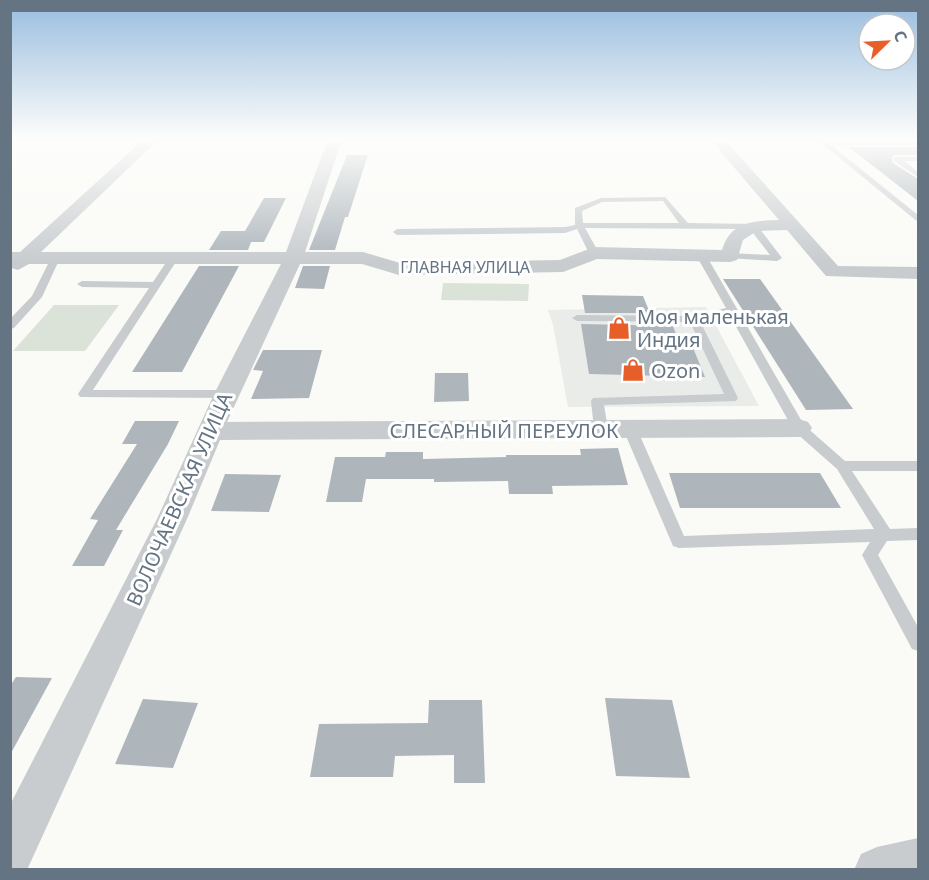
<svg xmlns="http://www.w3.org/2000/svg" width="929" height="880" viewBox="0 0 929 880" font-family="'Noto Sans',sans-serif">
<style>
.built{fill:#eaecea}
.green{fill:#dbe2d8}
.building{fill:#aeb6bc}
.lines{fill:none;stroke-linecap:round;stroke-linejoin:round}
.service{fill:#c8cccf;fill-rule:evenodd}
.minor{fill:#c8cccf;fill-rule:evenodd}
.labels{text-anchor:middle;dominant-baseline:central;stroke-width:6;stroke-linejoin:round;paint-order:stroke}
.far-street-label{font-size:16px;fill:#647483;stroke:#fff}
.poi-label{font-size:20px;fill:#647483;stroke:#fff;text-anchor:start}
.street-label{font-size:20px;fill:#647483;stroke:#fff}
</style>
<rect width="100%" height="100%" fill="#fafaf7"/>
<!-- built -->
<polygon class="built" points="706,307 759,406 568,407 553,325 548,310"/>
<!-- green -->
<g class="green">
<polygon points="443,283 529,284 528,301 441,300"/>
<polygon points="54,305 119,305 85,351 13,351"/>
</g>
<!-- building -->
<g class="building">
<polygon points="849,147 918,147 918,155 894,155 892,157 893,163 918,179 918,201"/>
<polygon points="347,155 368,155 348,217 345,217 335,250 309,250"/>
<polygon points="264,198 286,198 264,242 251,242 248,250 209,250 221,231 245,231"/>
<polygon points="199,266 239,266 182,372 132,372"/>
<polygon points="303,266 330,266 324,289 295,288"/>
<polygon points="723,279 760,279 853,409 806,410"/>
<polygon points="582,295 643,296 650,313 585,313"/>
<polygon points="581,324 673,326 679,342 691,343 705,377 589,374"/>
<polygon points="263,350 322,350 309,398 251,399 263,371 253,370"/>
<polygon points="435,373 468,373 469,401 434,402"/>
<polygon points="135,421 179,421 168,444 116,530 123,530 104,566 72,566 98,520 90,519 137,444 122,444"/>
<polygon points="618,448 628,485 552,486 553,494 509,494 508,481 434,482 434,479 366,479 362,502 326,502 335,457 385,457 386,452 423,452 423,459 506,457 506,455 581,455 580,449"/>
<polygon points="669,473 820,473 841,508 680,508"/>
<polygon points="225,474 281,475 269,512 211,511"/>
<polygon points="16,677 52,678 10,755 10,686"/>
<polygon points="605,698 672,700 690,778 616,776"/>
<polygon points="143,699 198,703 173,768 115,764"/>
<polygon points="429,700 482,700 485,783 454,783 454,755 395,756 393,777 310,777 319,724 428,723"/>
</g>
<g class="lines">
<!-- service -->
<g class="service">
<polygon points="918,141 918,145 831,145 918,215 918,222 821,143 824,141"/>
<polygon points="894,157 918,157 918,161 904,161 918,172 918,177 894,161"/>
<path d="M665 197 688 223 756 224 782 258 777 261 727 258 725 256 730 253 770 255 750 229 585 228 599 253 594 256 589 253 577 229 565 233 397 235 393 232 397 229 565 227 575 225V208L601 198ZM663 201 679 223H583L582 211 602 202Z"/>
<polygon points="701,252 706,255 804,425 845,461 918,461 918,471 852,471 890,529 918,528 918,540 887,541 878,555 918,627 918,651 912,649 862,555 870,542 679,548 673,546 623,429 625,426 635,426 637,429 684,536 874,529 837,469 794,431 729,314 700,321 738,398 736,401 604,405 608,429 601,433 594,429 591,401 593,398 724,394 690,322 577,321 572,318 577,315 694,316 726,308 696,255"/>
<polygon points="171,255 179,257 93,390 226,390 232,394 226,398 80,397 78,394 149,288 82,287 77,284 82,281 153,282"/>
<polygon points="52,256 60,258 42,297 14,328 10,329 10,319 32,296"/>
</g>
<!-- minor -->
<g class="minor">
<path d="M144 139H159L41 252H286L328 139H342L305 252H363L400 263 560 260 594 247 722 250C731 221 752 221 779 220L710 139H724L838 266 918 267V279L826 276 787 230 757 231 743 240 737 260 730 262 597 259 563 272 399 275 362 264H300L227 422 799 419 808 422 812 428 808 434 799 437 220 440 187 519 27 870H10V805L157 519 214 394 281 264H29L18 270 11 268 10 252H20Z"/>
<polygon points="918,838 918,870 854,870 861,854 877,847"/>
</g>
</g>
<!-- sky -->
<linearGradient id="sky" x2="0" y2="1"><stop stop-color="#99bddf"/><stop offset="0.53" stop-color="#fdfdfb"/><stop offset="1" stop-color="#fdfdfb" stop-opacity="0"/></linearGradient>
<rect width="929" height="262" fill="url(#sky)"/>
<!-- icons -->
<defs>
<g id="shop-bare" transform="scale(1.8)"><path d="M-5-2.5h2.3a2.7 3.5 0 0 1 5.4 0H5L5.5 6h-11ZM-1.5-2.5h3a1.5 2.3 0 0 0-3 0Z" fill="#e85e29" stroke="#fff" stroke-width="2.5" paint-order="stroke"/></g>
</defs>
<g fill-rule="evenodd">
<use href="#shop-bare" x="619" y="328"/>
<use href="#shop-bare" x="633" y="370"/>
</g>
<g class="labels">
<!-- far-street labels -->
<g class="far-street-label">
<text x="465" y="267">ГЛАВНАЯ УЛИЦА</text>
</g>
<!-- poi labels -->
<g class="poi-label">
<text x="637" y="316">Моя маленькая<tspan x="637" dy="23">Индия</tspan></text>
<text x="651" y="370">Ozon</text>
</g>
<!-- street labels -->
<g class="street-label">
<text x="504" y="430">СЛЕСАРНЫЙ ПЕРЕУЛОК</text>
<text transform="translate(179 499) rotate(-66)">ВОЛОЧАЕВСКАЯ УЛИЦА</text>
</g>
</g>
<!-- border -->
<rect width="929" height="880" fill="none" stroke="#647483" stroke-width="24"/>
<!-- north arrow -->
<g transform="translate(887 42) rotate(66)"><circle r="28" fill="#ffffff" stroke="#c1c7cd" stroke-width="1.5"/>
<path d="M0-4.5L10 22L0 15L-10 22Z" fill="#e85e29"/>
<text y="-9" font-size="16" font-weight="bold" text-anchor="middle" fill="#647483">С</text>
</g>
</svg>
